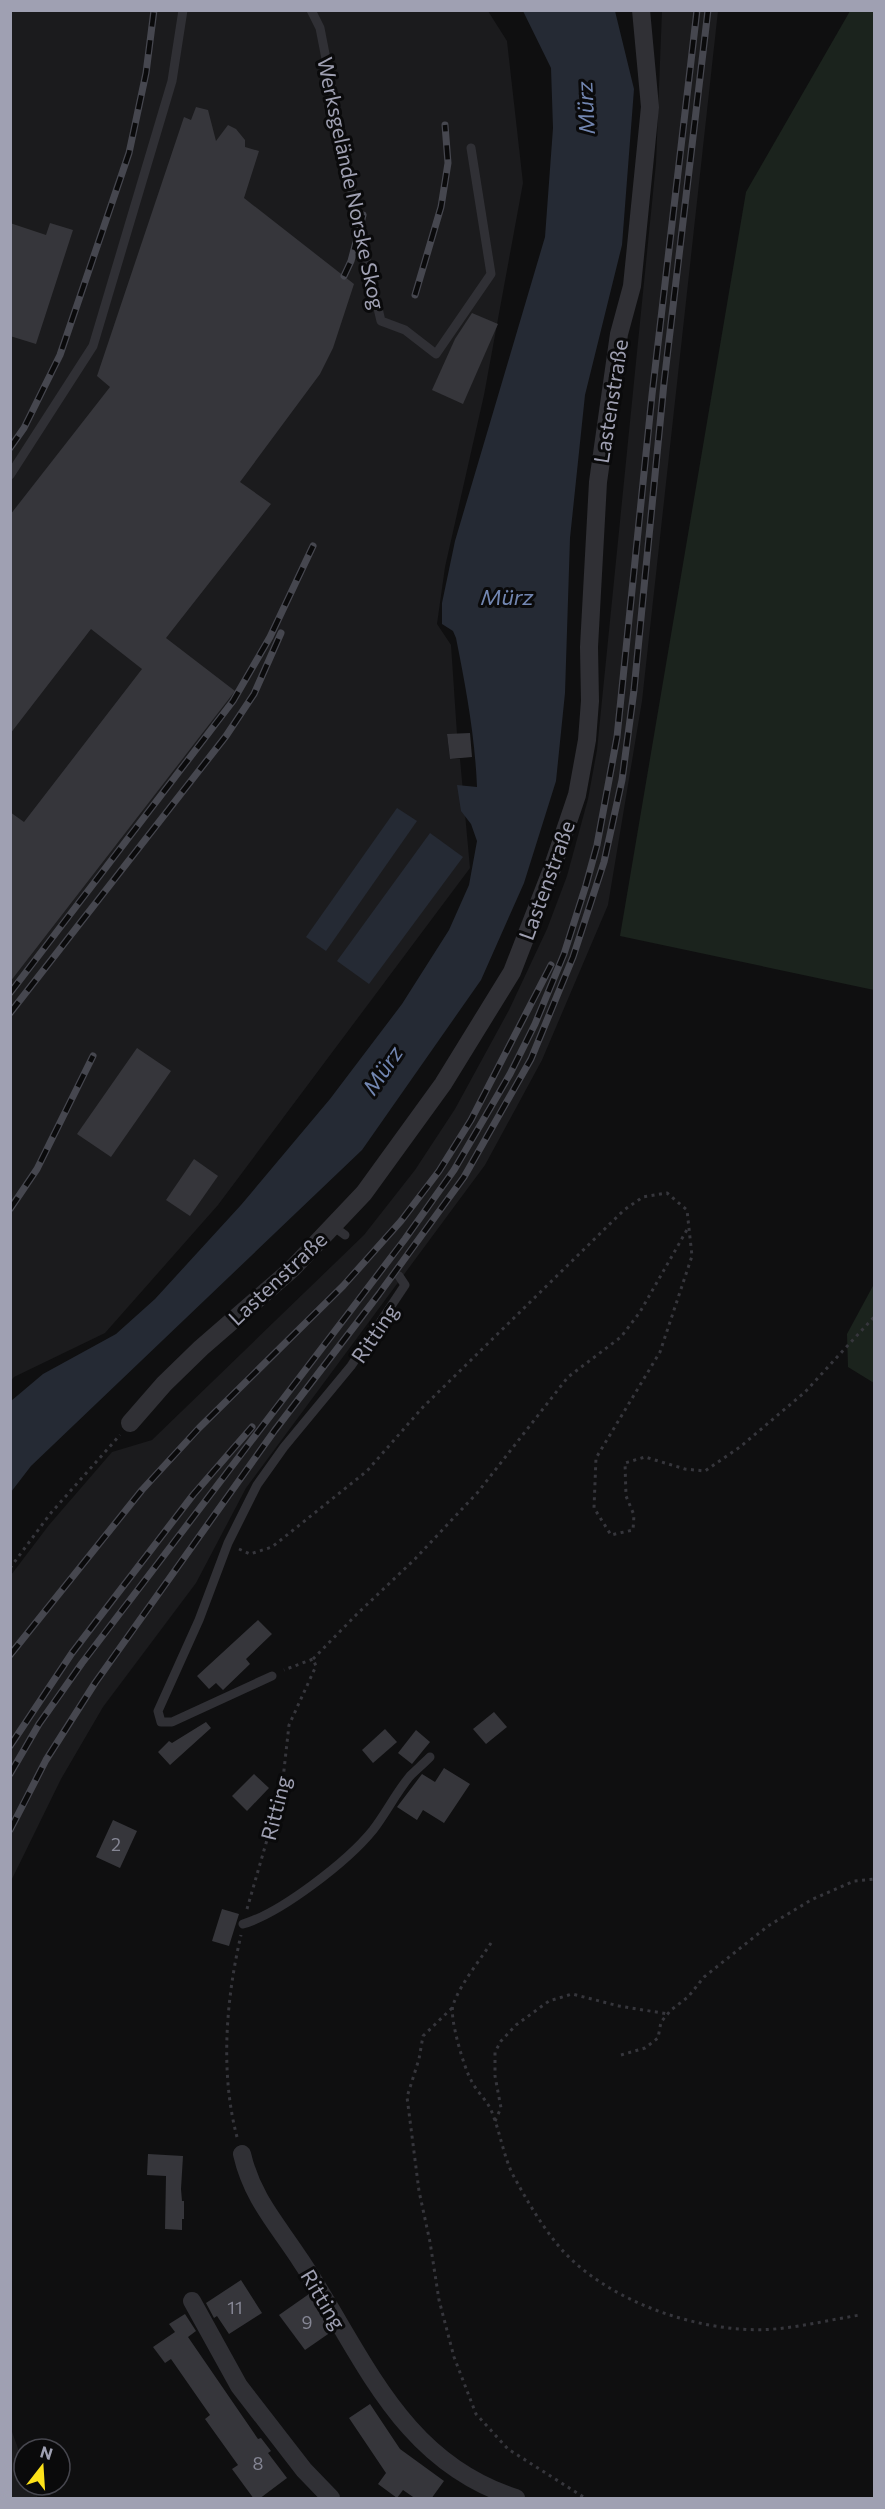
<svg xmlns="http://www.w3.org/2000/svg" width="885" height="2509" viewBox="0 0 885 2509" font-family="Commissioner,sans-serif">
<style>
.built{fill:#1b1b1d}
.green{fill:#1b231d}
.water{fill:#252a34}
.building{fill:#36363b}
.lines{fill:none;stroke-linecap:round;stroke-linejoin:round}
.path{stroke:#36363c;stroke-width:3;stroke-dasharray:3 4.5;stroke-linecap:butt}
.service{stroke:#303035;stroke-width:9}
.minor{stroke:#303035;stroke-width:18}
.rail-casing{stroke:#46474f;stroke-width:7}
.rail{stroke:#0a0a0b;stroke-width:4.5;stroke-dasharray:14;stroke-linecap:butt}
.labels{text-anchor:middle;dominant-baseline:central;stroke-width:6;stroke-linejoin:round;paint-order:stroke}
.number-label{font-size:18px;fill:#858694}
.street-label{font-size:21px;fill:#9fa0b2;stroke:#0a0a0b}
.water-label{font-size:22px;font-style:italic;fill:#7286b1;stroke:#0a0a0b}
</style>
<rect width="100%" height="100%" fill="#0f0f10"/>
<!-- built -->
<g class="built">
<polygon points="11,11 488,11 507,41 523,183 484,395 445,567 437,624 451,645 457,734 447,735 450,759 460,759 470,868 218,1205 105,1333 14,1377 11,1381"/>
<polygon points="662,11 718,11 642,701 608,905 542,1060 485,1165 246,1488 196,1583 103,1707 61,1779 11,1881 11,1575 49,1525 112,1452 152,1440 364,1235 415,1170 455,1109 509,1010 547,929 567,876 588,799 597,750 656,163"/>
<polygon points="11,2429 24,2465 24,2485 32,2485 38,2498 11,2498"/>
</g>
<!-- green -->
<g class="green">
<polygon points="850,11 874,11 874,990 620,936 746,192"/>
<polygon points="874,1284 874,1383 848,1367 847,1334"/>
</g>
<!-- water -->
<g class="water">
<path d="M523 11H615L634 89 622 245 585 395 570 538 565 693 556 781 524 883 481 980 362 1150 31 1466 11 1492V1401L43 1374 116 1334 155 1299 241 1205 330 1099 402 1004 449 930 469 885 477 841 471 824 461 811 457 785 477 787C475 737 466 688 456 638L453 631 442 624V603L455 541 545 237 553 128 551 68Z"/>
<polygon points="397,808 417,821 326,951 306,937"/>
<polygon points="430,833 463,857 369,984 337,961"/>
</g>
<!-- building -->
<g class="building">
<polygon points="196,107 208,110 216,141 228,125 236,129 245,140 245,147 259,151 244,198 354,284 333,348 320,374 240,482 271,504 166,638 235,691 10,982 10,812 24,822 142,669 91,629 10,734 10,515 110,387 97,376 184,117 191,120"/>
<polygon points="10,223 46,235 50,223 73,230 36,344 10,336"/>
<polygon points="472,313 498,324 463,404 432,390 455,339"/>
<polygon points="470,733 472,757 450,759 447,734"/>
<polygon points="137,1048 171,1071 111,1157 77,1134"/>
<polygon points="194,1159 218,1176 190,1216 166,1200"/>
<polygon points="258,1620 272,1634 246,1659 250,1664 223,1690 216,1683 209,1689 197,1676"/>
<polygon points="494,1712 507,1727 486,1744 473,1729"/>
<polygon points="206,1722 211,1728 170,1765 158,1752 169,1741 172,1743"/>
<polygon points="385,1729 397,1742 373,1763 362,1750"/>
<polygon points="416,1730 430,1742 412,1764 398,1753"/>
<polygon points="444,1768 470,1784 444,1823 423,1810 417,1820 397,1807 422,1774 435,1782"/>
<polygon points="254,1774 269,1788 247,1811 232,1796"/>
<polygon points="113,1820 137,1831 120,1868 96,1857"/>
<polygon points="222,1909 239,1914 229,1946 212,1941"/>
<polygon points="148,2154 183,2156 181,2189 182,2201 184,2201 184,2219 182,2219 182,2230 165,2229 166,2176 147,2175"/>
<polygon points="241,2280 262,2313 229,2334 217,2316 214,2318 206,2303"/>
<polygon points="309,2294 331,2332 305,2350 279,2315"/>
<polygon points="185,2314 196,2331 188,2337 258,2439 261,2438 271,2451 268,2453 287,2478 259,2499 254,2499 232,2469 238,2465 205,2419 210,2415 171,2359 165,2363 153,2347 175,2332 169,2324"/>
<polygon points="370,2404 400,2449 444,2481 431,2499 416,2499 403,2490 397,2498 378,2484 386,2473 349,2418"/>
</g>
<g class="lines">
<!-- path -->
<g class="path">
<polyline points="239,1549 250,1554 272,1547 367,1471 423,1407 624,1210 643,1197 667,1193 687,1210 692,1256 660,1352 596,1458 594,1508 611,1535 633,1530 634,1515 626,1496 625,1463 645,1457 685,1469 705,1471 740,1447 805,1392 874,1317"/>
<polyline points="10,1568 50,1514 120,1435"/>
<polyline points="313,1659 357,1614 415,1559 478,1492 568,1377 621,1337 640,1312 688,1228"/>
<polyline points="247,1909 282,1788 289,1725 316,1666 313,1659 284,1670"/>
<path d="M491 1943C478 1963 461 1983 453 2005 449 2017 464 2068 471 2080 476 2091 486 2099 491 2110 500 2131 503 2155 513 2175 526 2199 540 2223 557 2244 605 2303 710 2338 784 2328 809 2325 835 2319 860 2315"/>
<polyline points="452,2008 423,2036 419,2059 407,2097 419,2191 430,2242 439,2300 454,2357 476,2414 508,2449 585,2498"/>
<polyline points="621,2055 645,2048 658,2038 661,2022 671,2010 688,1997 704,1977 768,1926 811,1900 854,1881 874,1879"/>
<polyline points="495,2121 501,2108 495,2076 495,2052 501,2041 516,2025 549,2001 572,1994 619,2006 668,2014"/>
<path d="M237 2137C220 2073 226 1999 241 1935"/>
</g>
<!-- service -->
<g class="service">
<polyline points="311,10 320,28 359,228 381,321 405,330 436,354 491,274 471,148"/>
<polyline points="10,475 93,346 172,81 183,10"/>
<polyline points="333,1226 345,1235"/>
<polyline points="272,1676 172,1722 161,1722 158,1711 199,1620 228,1543 257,1485 284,1447 351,1366 405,1285 399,1276"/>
<path d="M243 1924C281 1913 348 1861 373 1830 386 1813 396 1793 410 1776 416 1770 423 1764 430 1757"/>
</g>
<!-- minor -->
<g class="minor">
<polyline points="130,1423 164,1384 201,1348 292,1269 364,1193 443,1084 512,972 552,869 577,795 587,740 590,701 589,647 598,482 619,334 632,286 650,107 641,10"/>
<path d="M242 2154C252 2198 277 2224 301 2261 363 2354 399 2461 516 2498"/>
<polyline points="192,2301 239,2386 304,2470 331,2498"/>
</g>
<!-- rail casing -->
<g class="rail-casing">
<g id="rail">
<polyline points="344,276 351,261 363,215"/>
<polyline points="415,295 441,207 448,163 445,125"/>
<polyline points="10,448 24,428 60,355 129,153 146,73 154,10"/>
<polyline points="10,993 233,701 270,637 313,546"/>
<polyline points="10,1013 226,736 254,694 281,633"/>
<polyline points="10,1209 37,1169 93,1056"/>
<polyline points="10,1655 142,1490 199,1428 343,1286 401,1221 439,1171 471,1120 551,965"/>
<polyline points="10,1746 72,1653 193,1495 252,1427"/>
<polyline points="10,1774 39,1724 82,1663 405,1239 454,1170 510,1074 535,1024 564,954 586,885 597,845 617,737 652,395 697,10"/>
<polyline points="10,1830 46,1760 95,1683 275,1430 379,1294 464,1177 531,1059 573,957 604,862 622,780 634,690 664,383 708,10"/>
</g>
</g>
<!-- rail -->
<use href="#rail" class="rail"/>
</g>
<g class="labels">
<!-- number labels -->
<g class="number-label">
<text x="116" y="1844">2</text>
<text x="235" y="2307">11</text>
<text x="307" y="2322">9</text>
<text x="258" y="2463">8</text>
</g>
<!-- street labels -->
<g class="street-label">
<text transform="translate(352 183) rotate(78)">Werksgelände Norske Skog</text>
<text transform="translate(610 401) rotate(-81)">Lastenstraße</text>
<text transform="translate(546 880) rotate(-70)">Lastenstraße</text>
<text transform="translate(277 1278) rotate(-43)">Lastenstraße</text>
<text transform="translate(374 1333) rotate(-56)">Ritting</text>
<text transform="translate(275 1808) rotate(-76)">Ritting</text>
<text transform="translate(324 2299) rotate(59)">Ritting</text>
</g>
<!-- water labels -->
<g class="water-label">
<text transform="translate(585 108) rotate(-93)">Mürz</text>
<text x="507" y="596">Mürz</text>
<text transform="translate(382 1070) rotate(-56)">Mürz</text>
</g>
</g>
<!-- border -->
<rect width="885" height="2509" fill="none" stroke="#9fa0b2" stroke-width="24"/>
<!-- north arrow -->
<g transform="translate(42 2467) rotate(17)"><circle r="28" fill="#0a0a0b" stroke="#46464e" stroke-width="1.5"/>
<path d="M0-4.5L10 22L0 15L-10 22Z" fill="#fde21a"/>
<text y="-9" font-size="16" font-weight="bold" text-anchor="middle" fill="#9fa0b2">N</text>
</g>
</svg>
